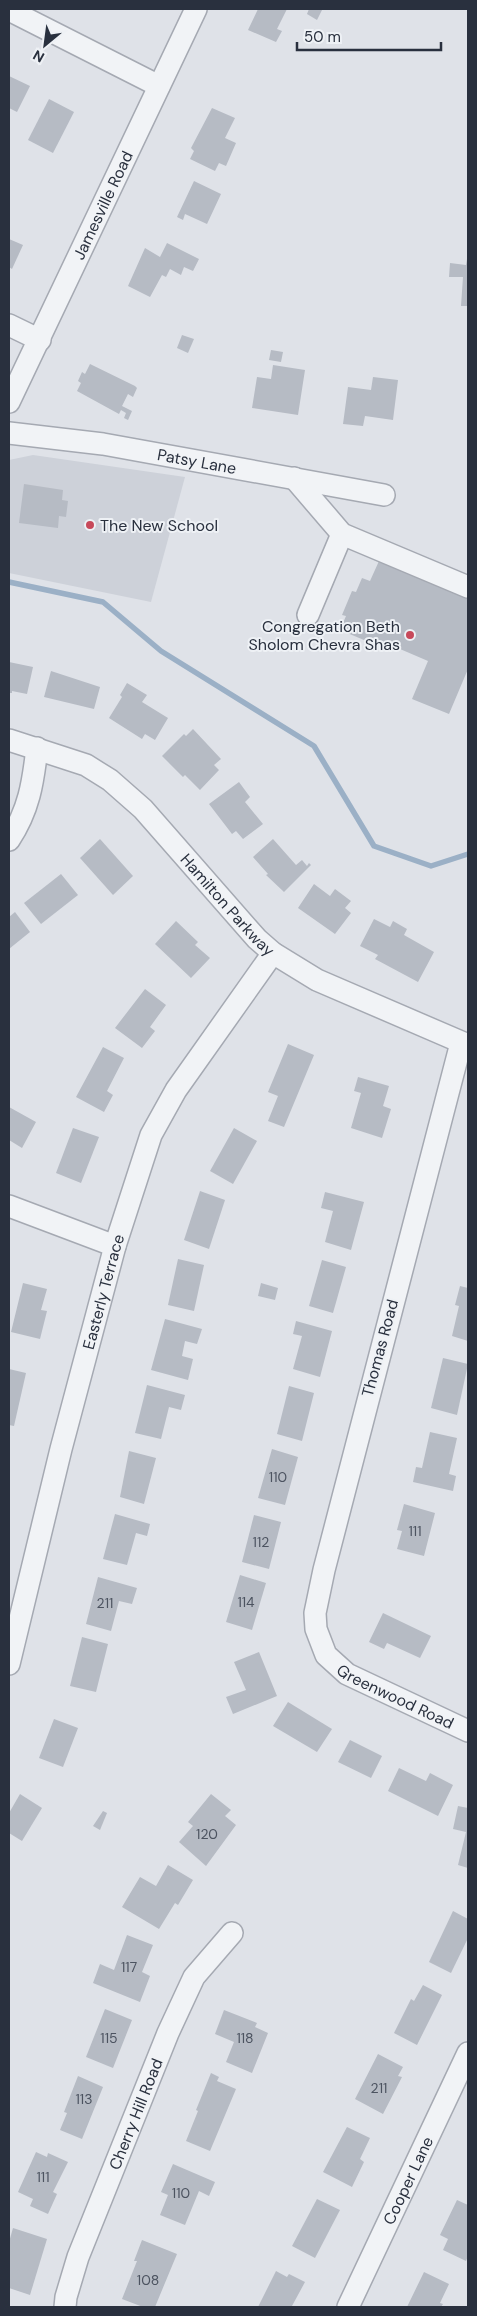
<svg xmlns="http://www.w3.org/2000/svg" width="477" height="2316" viewBox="0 0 477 2316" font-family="'DM Sans',sans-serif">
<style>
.built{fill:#cdd1d9}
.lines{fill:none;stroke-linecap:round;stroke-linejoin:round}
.stream{stroke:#9bb0c6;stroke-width:5.5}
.building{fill:#b6bbc4}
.minor-casing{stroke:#a5a9b2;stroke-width:24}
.minor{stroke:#f1f3f6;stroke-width:21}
.poi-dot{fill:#c7495a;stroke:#eef1f5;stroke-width:2}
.labels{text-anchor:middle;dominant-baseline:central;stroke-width:4;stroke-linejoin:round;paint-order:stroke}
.number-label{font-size:14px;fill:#4c5360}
.street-label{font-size:16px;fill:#29303e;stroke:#eef1f5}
.poi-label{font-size:16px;fill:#29303e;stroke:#eef1f5;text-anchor:start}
</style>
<rect width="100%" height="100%" fill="#dfe2e8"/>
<!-- built -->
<polygon class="built" points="33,455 185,477 151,602 9,573 9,460"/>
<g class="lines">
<!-- stream -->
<polyline class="stream" points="9,582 103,602 161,651 314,746 374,846 431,866 468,854"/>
</g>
<!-- building -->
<g class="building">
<polygon points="258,9 287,9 277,29 282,31 276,42 248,30"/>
<polygon points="309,9 322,10 317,20 307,14"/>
<polygon points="9,76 30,86 17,112 9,108"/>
<polygon points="49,99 74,112 53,153 28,140"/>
<polygon points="212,108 235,118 225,138 236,143 226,166 219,163 215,171 190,159 194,151 191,148"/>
<polygon points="194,181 221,194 207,224 185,214 183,220 177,217"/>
<polygon points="9,239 23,245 12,269 9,267"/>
<polygon points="167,243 199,259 193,271 184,267 181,275 170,269 166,277 162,275 150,297 128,286 145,248 160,257"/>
<polygon points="467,259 468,259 468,306 461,306 463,277 449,277 450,263 466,265"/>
<polygon points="182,335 194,339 188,353 177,348"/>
<polygon points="271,350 283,352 281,362 269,360"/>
<polygon points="90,364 135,386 137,388 133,397 128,394 122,406 132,411 128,420 124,418 126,413 121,410 119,414 77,391 81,383 78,381 82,372 85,374"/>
<polygon points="273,365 305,370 298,415 252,408 257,377 271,379"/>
<polygon points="373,377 398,380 393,420 365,416 363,426 343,424 348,387 371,390"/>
<polygon points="24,484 63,490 62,500 68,501 66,517 59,516 58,528 19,523"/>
<polygon points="379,561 468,599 468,669 449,714 412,699 428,661 379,640 376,645 340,630 346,616 342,615 352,591 356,592 362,578 370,581"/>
<polygon points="9,662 33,667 27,694 12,691 12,693 9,693"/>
<polygon points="51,671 100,687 94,709 44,697"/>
<polygon points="127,683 147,695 142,702 168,718 155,740 145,734 142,739 109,718 122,697 120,695"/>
<polygon points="193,729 221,759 214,765 219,770 200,790 185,775 183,777 162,756 184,734 186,736"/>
<polygon points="239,782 250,797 245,802 263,824 243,839 236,831 232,834 209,804"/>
<polygon points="100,839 133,876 113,895 80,858"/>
<polygon points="273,839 296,865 302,860 307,866 309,863 311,865 284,892 266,875 268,874 253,857"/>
<polygon points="61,874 78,895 41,924 24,903"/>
<polygon points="314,884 330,896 335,889 351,901 345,908 351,913 335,934 298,908"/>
<polygon points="15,912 30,932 9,949 9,917"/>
<polygon points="374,919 390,927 393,921 407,929 404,935 434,952 418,982 375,959 378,955 360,946"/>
<polygon points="176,921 198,942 195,945 210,958 191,978 155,944"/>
<polygon points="145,989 166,1005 150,1027 155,1031 142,1048 115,1028"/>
<polygon points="288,1044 314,1055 284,1127 268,1121 278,1096 268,1092"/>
<polygon points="103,1047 124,1058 107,1091 113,1095 104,1112 76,1097"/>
<polygon points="358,1077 389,1086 383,1106 391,1109 382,1138 351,1128 361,1093 354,1091"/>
<polygon points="9,1107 36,1122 22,1148 9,1140"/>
<polygon points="73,1128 99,1137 81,1183 56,1173"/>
<polygon points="234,1128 257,1141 233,1184 210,1171"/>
<polygon points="200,1191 225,1200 209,1249 184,1240"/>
<polygon points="325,1192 364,1202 351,1250 325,1242 333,1211 321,1208"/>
<polygon points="178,1259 204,1265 194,1311 168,1305"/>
<polygon points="322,1260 346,1267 333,1313 309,1306"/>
<polygon points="23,1283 47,1289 41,1310 47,1311 40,1339 11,1332"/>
<polygon points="261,1283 278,1288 275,1300 258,1296"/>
<polygon points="460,1286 468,1288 468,1341 452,1336 459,1306 455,1305"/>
<polygon points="165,1319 202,1329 197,1344 185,1341 182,1356 193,1359 188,1380 151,1370"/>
<polygon points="296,1321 332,1331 320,1377 293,1369 302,1336 293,1334"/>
<polygon points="443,1358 468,1364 457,1415 431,1408"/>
<polygon points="9,1369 26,1373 14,1426 9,1425"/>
<polygon points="147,1385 185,1395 181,1410 169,1407 161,1439 135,1433"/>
<polygon points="289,1386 314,1393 302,1441 277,1434"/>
<polygon points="430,1432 457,1438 449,1474 456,1476 453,1491 413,1482 416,1467 422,1468"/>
<polygon points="272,1449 298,1457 285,1505 258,1498"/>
<polygon points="129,1451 156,1458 144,1504 120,1497"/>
<polygon points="404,1504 435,1513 424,1556 397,1549 402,1531 397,1530"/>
<polygon points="115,1514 150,1524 147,1536 136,1533 127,1565 103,1559"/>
<polygon points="254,1515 281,1522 269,1569 242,1562"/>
<polygon points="240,1575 266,1583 252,1630 226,1622"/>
<polygon points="98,1577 137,1588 132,1604 119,1601 111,1631 86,1624"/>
<polygon points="383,1613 431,1636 420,1658 387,1643 384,1649 369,1642"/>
<polygon points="82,1637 108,1644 96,1692 70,1686"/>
<polygon points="259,1652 277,1696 233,1714 226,1697 246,1690 234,1662"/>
<polygon points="288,1702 332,1729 317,1752 273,1726"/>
<polygon points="54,1719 78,1728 63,1767 39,1758"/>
<polygon points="350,1740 382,1756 371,1778 338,1762"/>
<polygon points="399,1768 426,1781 430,1773 453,1785 438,1816 388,1791"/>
<polygon points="20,1794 42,1808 22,1841 9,1833 9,1813"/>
<polygon points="211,1794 231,1810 225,1816 236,1825 206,1866 179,1842 193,1826 188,1822"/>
<polygon points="458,1806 468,1808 468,1868 458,1865 466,1832 453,1829"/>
<polygon points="103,1811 107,1813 100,1830 93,1826"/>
<polygon points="168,1865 193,1880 178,1905 175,1903 159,1929 122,1907 140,1877 156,1886"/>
<polygon points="453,1911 468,1919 468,1938 451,1973 429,1962"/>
<polygon points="127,1935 153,1945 142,1972 150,1976 140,2002 93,1983 100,1964 114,1970"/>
<polygon points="423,1985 442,1995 417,2045 394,2033 411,1999 414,2001"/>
<polygon points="105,2009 132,2020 113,2068 86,2057"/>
<polygon points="224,2010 257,2023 255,2027 268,2033 252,2073 226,2062 234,2042 215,2034"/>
<polygon points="378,2054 403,2067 398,2076 402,2077 383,2114 355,2099"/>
<polygon points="211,2073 219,2077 217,2081 236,2089 210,2151 186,2141 198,2111 196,2110"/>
<polygon points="78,2076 103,2087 82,2139 60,2130 67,2113 64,2112"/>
<polygon points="347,2127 370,2138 360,2159 364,2162 352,2187 323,2172"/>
<polygon points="36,2152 47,2157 48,2153 68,2162 53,2192 57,2194 48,2214 30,2206 33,2199 18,2192"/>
<polygon points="173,2164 215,2182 209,2196 199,2191 185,2225 160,2215 168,2195 161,2192"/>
<polygon points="317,2199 340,2210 315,2258 292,2246"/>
<polygon points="457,2200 468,2205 468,2256 466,2261 443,2250 448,2239 440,2235"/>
<polygon points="13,2228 47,2239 30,2295 9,2288 9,2242"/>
<polygon points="142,2240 177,2254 155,2307 143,2307 122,2299 137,2261 134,2261"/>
<polygon points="276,2271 287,2277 289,2274 305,2282 292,2306 258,2307"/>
<polygon points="424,2272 449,2284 440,2303 443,2304 441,2307 407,2307"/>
</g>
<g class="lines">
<!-- minor casing -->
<g class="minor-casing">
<g id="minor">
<polyline points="9,10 159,86"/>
<polyline points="9,325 40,340"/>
<path id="s1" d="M9 402 196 9"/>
<path id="s2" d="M9 433 103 444 384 495"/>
<polyline points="294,478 342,534 468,587"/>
<polyline points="308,615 342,534"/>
<path id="s3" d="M9 740 86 765 110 780 143 809 257 939 273 953 317 980 468 1045"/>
<path d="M9 840C29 810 33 783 37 748"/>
<path id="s4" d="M461 1043 324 1570 315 1613 316 1629 326 1655 347 1674 468 1731"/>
<polyline points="9,1206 115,1246"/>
<path id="s5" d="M9 1664 61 1449 115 1246 151 1135 176 1090 273 953"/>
<path id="s6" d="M65 2307 66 2297 78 2257 168 2033 194 1977 232 1933"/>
<path id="s7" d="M348 2307 468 2053"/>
</g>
</g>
<!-- minor -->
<use href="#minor" class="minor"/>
</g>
<!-- markers -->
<g class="poi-dot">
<circle cx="90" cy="525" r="5"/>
<circle cx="410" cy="635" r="5"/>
</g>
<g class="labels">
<!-- number labels -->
<g class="number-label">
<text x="278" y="1477">110</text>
<text x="415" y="1531">111</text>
<text x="261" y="1542">112</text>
<text x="246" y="1602">114</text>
<text x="105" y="1603">211</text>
<text x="207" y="1834">120</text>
<text x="129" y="1967">117</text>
<text x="109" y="2038">115</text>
<text x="245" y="2038">118</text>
<text x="379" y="2088">211</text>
<text x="84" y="2099">113</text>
<text x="43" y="2177">111</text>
<text x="181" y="2193">110</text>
<text x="148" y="2280">108</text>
</g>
<!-- street labels -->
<g class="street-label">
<text stroke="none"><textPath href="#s1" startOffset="218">Jamesville Road</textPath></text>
<text stroke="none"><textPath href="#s2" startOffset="190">Patsy Lane</textPath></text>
<text stroke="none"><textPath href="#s3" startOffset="281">Hamilton Parkway</textPath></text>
<text stroke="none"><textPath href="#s5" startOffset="384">Easterly Terrace</textPath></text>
<text transform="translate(380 1348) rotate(-75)">Thomas Road</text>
<text stroke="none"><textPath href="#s4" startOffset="714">Greenwood Road</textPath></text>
<text stroke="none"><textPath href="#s6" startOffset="206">Cherry Hill Road</textPath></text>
<text stroke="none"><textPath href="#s7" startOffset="140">Cooper Lane</textPath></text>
</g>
<!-- poi labels -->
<g class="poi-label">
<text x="100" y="525">The New School</text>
<text x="400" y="626" text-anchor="end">Congregation Beth<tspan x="400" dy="18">Sholom Chevra Shas</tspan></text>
</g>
</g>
<!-- border -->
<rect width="477" height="2316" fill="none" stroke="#29303e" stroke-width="20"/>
<!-- north arrow -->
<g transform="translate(45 45) rotate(209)" stroke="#eef1f5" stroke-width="4" paint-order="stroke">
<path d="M0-4L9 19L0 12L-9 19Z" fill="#29303e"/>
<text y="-8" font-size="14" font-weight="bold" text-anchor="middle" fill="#29303e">N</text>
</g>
<!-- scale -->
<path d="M297 42v8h144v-8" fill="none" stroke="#29303e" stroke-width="2.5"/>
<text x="304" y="42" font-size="15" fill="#29303e" stroke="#eef1f5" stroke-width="4" paint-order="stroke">50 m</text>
</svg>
